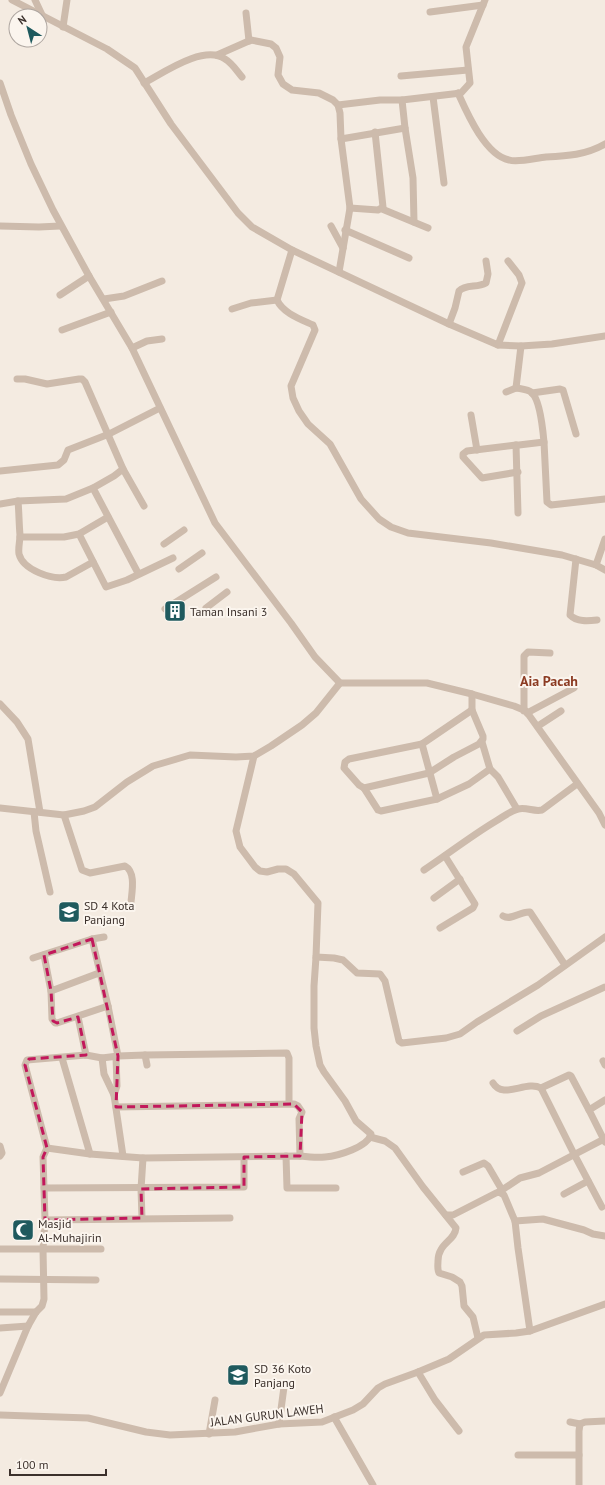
<svg xmlns="http://www.w3.org/2000/svg" width="605" height="1485" viewBox="0 0 605 1485" font-family="'PT Sans',sans-serif">
<style>
.lines{fill:none;stroke-linecap:round;stroke-linejoin:round}
.minor{stroke:#cdbbac;stroke-width:7}
.marked{fill:none;stroke:#c2185b;stroke-width:3;stroke-dasharray:8 5;stroke-linejoin:round}
.labels{text-anchor:middle;dominant-baseline:central;stroke-width:4;stroke-linejoin:round;paint-order:stroke}
.poi-label{font-size:12px;fill:#3b302b;stroke:#fbf5ee;text-anchor:start}
.street-label{font-size:12px;fill:#3b302b;stroke:#fbf5ee}
.quarter-label{font-size:14px;font-weight:bold;fill:#8c3b22;stroke:#fbf5ee}
</style>
<rect width="100%" height="100%" fill="#f4ebe1"/>
<g class="lines">
<!-- minor -->
<g class="minor">
<polyline points="12,0 107,49 135,68 171,124 238,213 252,227 292,250 449,324 498,345 521,346 552,344 605,336"/>
<polyline points="35,0 43,17"/>
<polyline points="430,12 483,5"/>
<polyline points="246,13 249,41"/>
<polyline points="63,27 67,0"/>
<polyline points="217,55 251,40 271,44 276,48 280,57 278,75 283,84 292,90 319,93 333,100 338,105 340,113 341,139 350,208 339,272"/>
<polyline points="401,76 468,70"/>
<polyline points="0,83 11,115 31,164 53,210 89,276 132,348 215,523 291,623 315,657 340,683 427,683 472,694 514,706 526,711 599,813 605,825"/>
<path d="M144 83C163 73 204 44 225 59 232 63 237 71 242 77"/>
<path d="M458 93C467 113 485 155 509 160 517 163 536 158 546 157 567 156 586 155 605 144"/>
<polyline points="433,97 444,183"/>
<polyline points="402,100 405,128 413,178 414,222"/>
<polyline points="338,105 380,100 402,100 461,93 470,83 466,47 485,0"/>
<polyline points="341,139 405,128"/>
<polyline points="350,208 378,210 383,207 375,132"/>
<polyline points="382,209 428,228"/>
<polyline points="0,226 39,227 60,226"/>
<polyline points="331,226 343,248"/>
<polyline points="345,230 409,258"/>
<path d="M292 250 277 300C283 313 300 319 313 325L315 330 291 386 293 398 299 411 308 424 330 444 361 499 379 519 391 527 408 533 491 543 562 555 596 565 605 570"/>
<polyline points="60,295 89,276"/>
<polyline points="104,299 124,296 162,281"/>
<polyline points="232,309 251,303 277,300"/>
<path d="M449 324 455 308 459 291C466 284 477 288 486 283L488 274 486 261"/>
<polyline points="62,330 111,312"/>
<polyline points="498,345 522,283 519,275 508,261"/>
<path d="M521 346 516 388C521 389 528 389 532 393 540 400 543 431 544 442"/>
<polyline points="132,348 147,341 162,339"/>
<polyline points="17,379 25,379 47,384 79,379 82,379 85,382 123,469 114,476 93,488 138,573"/>
<polyline points="506,392 516,388"/>
<polyline points="532,393 560,389 563,390 576,434"/>
<polyline points="471,415 477,450"/>
<polyline points="516,445 467,451 463,454 463,457 482,478 518,472"/>
<polyline points="123,469 144,506"/>
<polyline points="0,471 58,465 64,460 68,450 109,434 160,408"/>
<path d="M18 501C19 512 19 524 20 535 20 541 18 548 19 554 23 570 52 580 66 577L93 562"/>
<polyline points="0,504 18,501 66,499 93,488"/>
<polyline points="518,513 516,445 519,445 544,442 547,502 551,505 605,499"/>
<polyline points="79,534 106,587 127,580 173,558"/>
<polyline points="20,537 64,537 79,534 108,517"/>
<polyline points="164,544 184,530"/>
<path d="M576 559 570 615C577 622 588 621 597 620"/>
<polyline points="596,565 605,539"/>
<polyline points="179,569 202,553"/>
<polyline points="206,608 227,592"/>
<polyline points="165,609 216,577"/>
<polyline points="0,704 17,722 28,739 40,812"/>
<polyline points="524,711 524,656 528,652 550,653"/>
<polyline points="527,713 574,688"/>
<polyline points="538,726 561,711"/>
<polyline points="482,742 490,769 498,777 517,809"/>
<polyline points="422,744 349,759 345,762 344,768 359,785 364,788 378,810 381,811 437,799 469,784 490,769"/>
<polyline points="364,788 429,773 454,757 479,744 483,739 483,736 472,710 472,694"/>
<polyline points="437,799 422,744 472,710"/>
<polyline points="0,808 64,815 84,811 95,807 127,782 153,766 190,755 236,757 254,756 271,746 302,725 316,713 340,683"/>
<polyline points="34,812 36,831 50,892"/>
<path d="M64 815 82 870 90 873 125 866C136 872 132 891 131 902"/>
<path d="M424 870C448 854 471 836 496 821 503 817 510 811 518 809 527 807 534 812 542 810L577 784"/>
<polyline points="434,898 460,879"/>
<path d="M503 916C512 921 520 911 530 912L565 965"/>
<polyline points="440,928 473,908 475,904 445,856"/>
<polyline points="44,955 51,991 99,973"/>
<polyline points="316,957 334,958 343,960 357,973 380,974 385,981 399,1041 402,1043 446,1038 460,1034 477,1022 538,985 605,937"/>
<polyline points="33,958 92,939 104,937"/>
<polyline points="51,991 52,1019 55,1023 57,1023 108,1006"/>
<polyline points="78,1017 86,1055"/>
<polyline points="517,1031 541,1016 605,987"/>
<polyline points="145,1055 287,1053 289,1058 289,1103"/>
<polyline points="118,1056 145,1055 147,1065"/>
<polyline points="116,1057 117,1086 114,1095 123,1156"/>
<polyline points="62,1058 90,1154"/>
<polyline points="102,1058 104,1074 114,1095"/>
<polyline points="603,1061 605,1065"/>
<path d="M493 1083C503 1100 526 1080 541 1088L574 1154 602 1207"/>
<polyline points="541,1088 569,1075 571,1076 589,1110"/>
<polyline points="605,1100 589,1110 605,1142"/>
<polyline points="116,1107 294,1104 298,1106 302,1112 299,1119 300,1156"/>
<path d="M370 1137 385 1141 395 1148 423 1187 456 1228C455 1241 438 1243 438 1261 438 1265 437 1269 439 1273L452 1277 460 1282 462 1286 464 1306 473 1317 478 1338"/>
<polyline points="0,1146 2,1153 0,1156"/>
<path d="M47 1148 90 1154 143 1158 300 1156C308 1157 317 1158 325 1157 338 1156 368 1147 371 1134L356 1121 345 1101 324 1072 320 1065 316 1046 314 1028V986L316 957 318 903 294 874 286 869H278L267 872 260 871 255 867 240 847 236 831 254 756"/>
<polyline points="286,1156 287,1188 336,1188"/>
<polyline points="463,1172 484,1163 488,1166 502,1190"/>
<polyline points="44,1188 244,1187 244,1157"/>
<polyline points="499,1192 520,1178 539,1173 604,1139"/>
<polyline points="564,1194 588,1181"/>
<polyline points="446,1215 453,1215 496,1193 499,1192 504,1195 515,1221 518,1248 530,1331"/>
<polyline points="142,1218 141,1189 143,1158"/>
<polyline points="45,1220 230,1218"/>
<polyline points="515,1221 543,1219 584,1230 593,1234 605,1236"/>
<polyline points="0,1249 43,1249 45,1220 43,1157 47,1148 25,1065 27,1060 86,1055 102,1058 118,1056 108,1006 92,939"/>
<polyline points="0,1279 96,1280"/>
<polyline points="0,1312 36,1312"/>
<polyline points="0,1328 28,1326"/>
<polyline points="418,1372 435,1400 459,1431"/>
<polyline points="0,1393 28,1326 36,1312 42,1306 44,1299 43,1249 101,1249"/>
<polyline points="0,1415 88,1418 146,1432 170,1435 235,1432 279,1424 322,1422 353,1410 363,1404 378,1388 385,1384 418,1372 449,1359 484,1335 516,1333 530,1331 605,1304"/>
<polyline points="334,1417 373,1485"/>
<polyline points="570,1422 580,1424"/>
<polyline points="279,1424 284,1387"/>
<polyline points="209,1434 215,1400"/>
<polyline points="518,1455 579,1455"/>
<polyline points="579,1485 579,1431 580,1424 585,1422 605,1421"/>
</g>
</g>
<!-- marked area -->
<path class="marked" d="M92 939 118 1056 116 1107 294 1104 302 1112 300 1156 244 1157V1187L141 1189 142 1218 45 1220 43 1157 47 1148 25 1065 29 1059 86 1055 78 1017 57 1023 53 1021 51 991 44 955Z"/>
<!-- icons -->
<defs>
<g id="building-square" transform="scale(1.15)"><rect x="-9" y="-9" width="18" height="18" rx="4" fill="#1f5a5e" stroke="#fbf5ee"/><path d="M-4-6H4V6H1V3H-1V6H-4ZM-2.5-4.3h1.7v1.8h-1.7ZM.8-4.3h1.7v1.8H.8ZM-2.5-1h1.7V.8h-1.7ZM.8-1h1.7V.8H.8Z" fill="#fff"/></g>
<g id="school-square" transform="scale(1.15)"><rect x="-9" y="-9" width="18" height="18" rx="4" fill="#1f5a5e" stroke="#fbf5ee"/><path d="M0-5L7-2L0 1L-7-2ZM-4 1L0 2.5L4 1V4Q0 6-4 4Z" fill="#fff"/></g>
<g id="mosque-square" transform="scale(1.15)"><rect x="-9" y="-9" width="18" height="18" rx="4" fill="#1f5a5e" stroke="#fbf5ee"/><path d="M3.5-4.9A6 6 0 1 0 3.5 4.9A5 5 0 1 1 3.5-4.9Z" fill="#fff"/></g>
</defs>
<g fill-rule="evenodd">
<use href="#building-square" x="175" y="611"/>
<use href="#school-square" x="69" y="912"/>
<use href="#mosque-square" x="23" y="1230"/>
<use href="#school-square" x="238" y="1375"/>
</g>
<g class="labels">
<!-- poi labels -->
<g class="poi-label">
<text x="190" y="611">Taman Insani 3</text>
<text x="84" y="905">SD 4 Kota<tspan x="84" dy="14">Panjang</tspan></text>
<text x="38" y="1223">Masjid<tspan x="38" dy="14">Al-Muhajirin</tspan></text>
<text x="254" y="1368">SD 36 Koto<tspan x="254" dy="14">Panjang</tspan></text>
</g>
<!-- street labels -->
<g class="street-label">
<text transform="translate(267 1415) rotate(-7)">JALAN GURUN LAWEH</text>
</g>
<!-- quarter labels -->
<g class="quarter-label">
<text x="549" y="681">Aia Pacah</text>
</g>
</g>
<!-- north arrow -->
<g transform="translate(28 28) rotate(324)"><circle r="19" fill="#fbf5ee" stroke="#aea6a0"/>
<path d="M0-3L7 15L0 10L-7 15Z" fill="#1f5a5e"/>
<text y="-6" font-size="11" font-weight="bold" text-anchor="middle" fill="#3b302b">N</text>
</g>
<!-- scale -->
<path d="M10 1469v6h96v-6" fill="none" stroke="#3b302b" stroke-width="2"/>
<text x="16" y="1469" font-size="12" fill="#3b302b" stroke="#fbf5ee" stroke-width="3" paint-order="stroke">100 m</text>
</svg>
